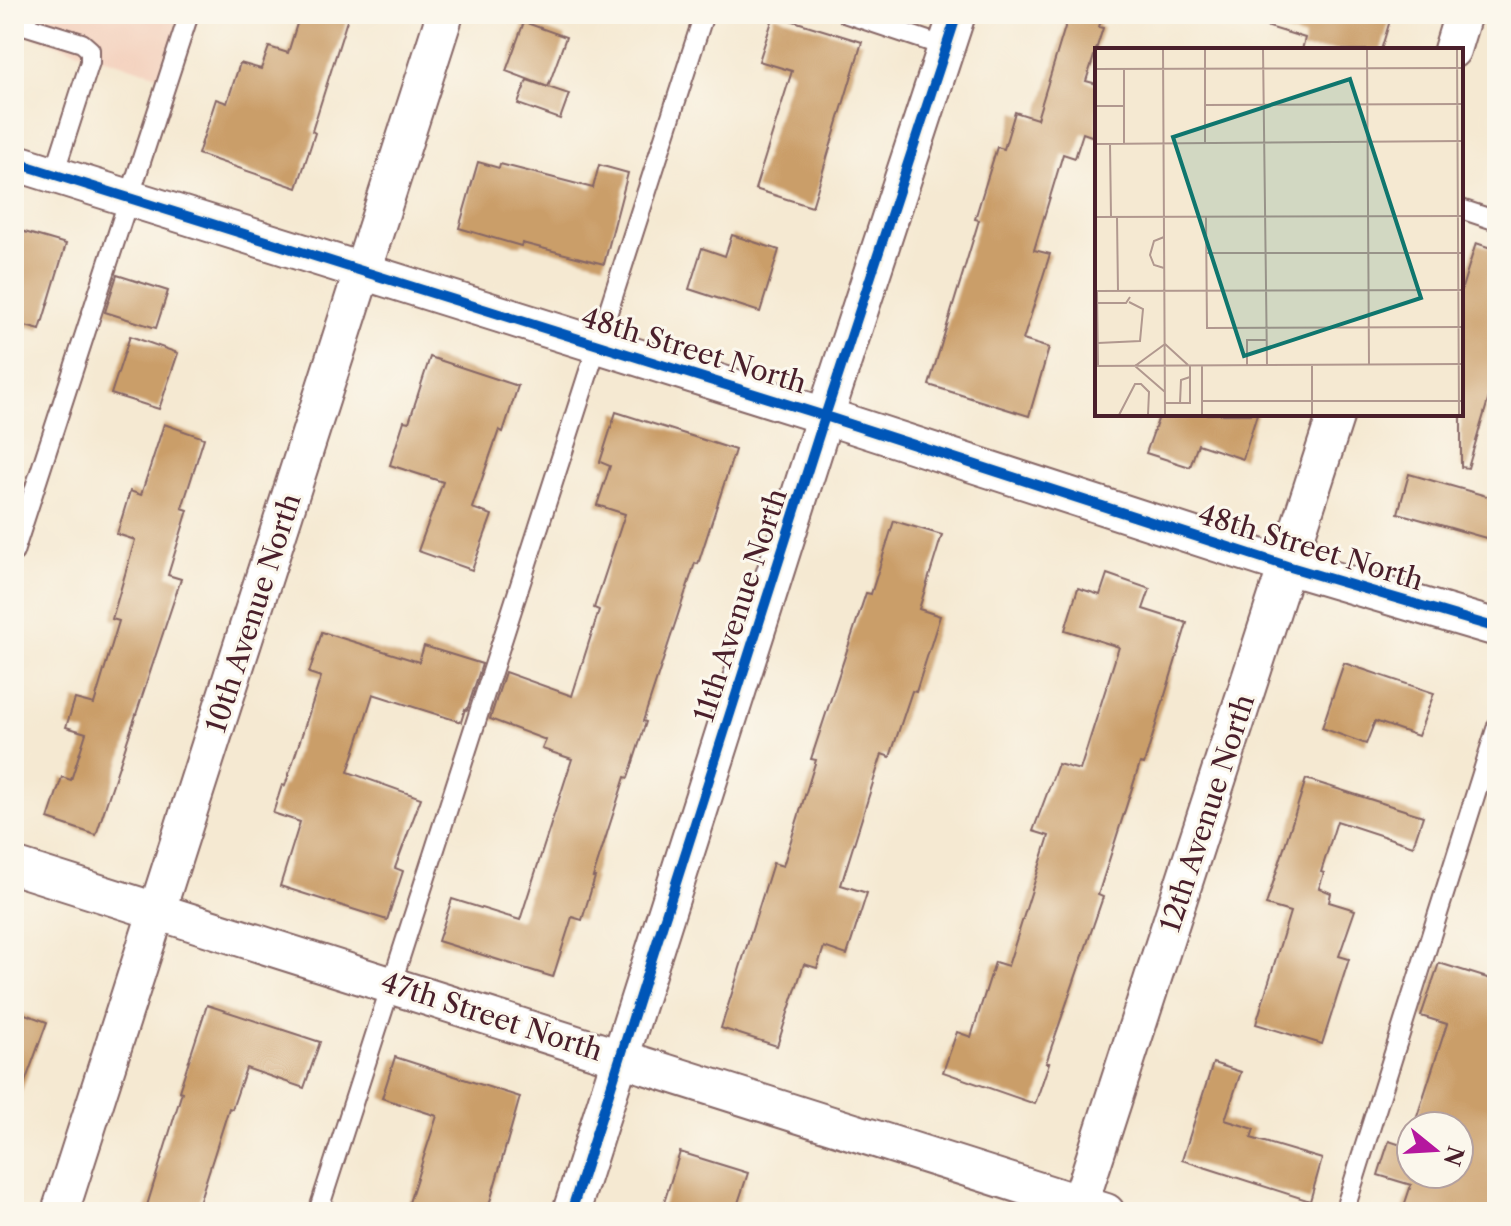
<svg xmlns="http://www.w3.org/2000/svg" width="1511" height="1226" viewBox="0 0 1511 1226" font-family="'Libre Caslon Text',serif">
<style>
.built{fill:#f4d3c0}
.building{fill:#ca9e69}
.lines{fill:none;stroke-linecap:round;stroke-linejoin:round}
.lane-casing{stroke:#866665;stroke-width:22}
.street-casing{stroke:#866665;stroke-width:40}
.lane{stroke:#fff;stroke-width:18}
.street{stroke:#fff;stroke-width:36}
.cycleway-casing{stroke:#fbf7ec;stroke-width:15}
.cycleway{stroke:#0057b8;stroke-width:10}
.labels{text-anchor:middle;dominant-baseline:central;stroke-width:6;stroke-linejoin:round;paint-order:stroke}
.street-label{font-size:28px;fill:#4a1f2b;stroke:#fbf7ec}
.inset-road{fill:none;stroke:#b1988f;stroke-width:2}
.view{fill:#0f766e;fill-opacity:0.15;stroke:#0f766e;stroke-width:4}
.inset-edge{fill:none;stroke:#4a1f2b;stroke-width:4}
</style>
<rect width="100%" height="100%" fill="#fbf7ec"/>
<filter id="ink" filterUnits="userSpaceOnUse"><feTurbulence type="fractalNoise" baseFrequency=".0125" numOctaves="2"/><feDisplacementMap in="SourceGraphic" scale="16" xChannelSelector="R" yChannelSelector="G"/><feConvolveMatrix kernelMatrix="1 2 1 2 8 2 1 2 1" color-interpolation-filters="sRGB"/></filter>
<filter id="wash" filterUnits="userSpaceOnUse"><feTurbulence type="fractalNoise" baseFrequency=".006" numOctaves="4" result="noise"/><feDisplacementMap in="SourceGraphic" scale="32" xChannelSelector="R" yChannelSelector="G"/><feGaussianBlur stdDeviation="1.8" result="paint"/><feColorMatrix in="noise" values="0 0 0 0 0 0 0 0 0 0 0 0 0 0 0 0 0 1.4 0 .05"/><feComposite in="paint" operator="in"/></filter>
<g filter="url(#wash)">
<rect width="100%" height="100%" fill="#f5e9d2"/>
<!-- built -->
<polygon class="built" points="14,14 191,14 171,79 14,31"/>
<g id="blocks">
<!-- building -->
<g class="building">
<polygon points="300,14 349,14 312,131 315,133 297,188 198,154 216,99 227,103 240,63 261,69 269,47 288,53"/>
<polygon points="1069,14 1103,14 1099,27 1103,28 1086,81 1097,84 1097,138 1083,133 1075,158 1063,154 1034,250 1050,254 1023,340 1049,348 1029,416 929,385 979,220 975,219 997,147 1004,149 1015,112 1037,119"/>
<polygon points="1247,14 1392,14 1381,50 1302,50 1305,38 1246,20"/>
<polygon points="774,15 862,42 812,207 755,189 792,71 759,61"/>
<polygon points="524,22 566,37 548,87 506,71"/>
<polygon points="527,80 569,94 560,119 518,104"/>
<polygon points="478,162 499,168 500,164 593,188 599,165 628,173 604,264 522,243 521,246 459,228"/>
<polygon points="14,229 66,244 40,330 14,323"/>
<polygon points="732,235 779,250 760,312 689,289 702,248 725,256"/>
<polygon points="1476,243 1497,250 1497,370 1468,468 1461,467 1461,291"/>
<polygon points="117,275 168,291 156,328 105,312"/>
<polygon points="130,336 178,353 159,409 111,394"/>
<polygon points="430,357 518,386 503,432 499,430 472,508 492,515 472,570 418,551 443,482 390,465 404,421 409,422"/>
<polygon points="616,412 735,450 698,564 695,563 643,721 646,722 628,778 625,777 593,877 595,877 582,920 572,917 553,977 438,941 452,899 520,920 572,759 542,749 546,740 490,719 505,672 572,696 599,610 594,608 625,514 597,505 610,466 600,462"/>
<polygon points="1160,414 1257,414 1243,459 1198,444 1190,467 1146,453"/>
<polygon points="164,424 204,438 182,508 188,510 168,575 181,579 96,835 48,819 62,777 71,780 86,733 66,727 75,699 94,704 119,621 112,619 135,540 117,534 130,491 141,495"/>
<polygon points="1409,474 1497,499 1497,526 1493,540 1398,513"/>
<polygon points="894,521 942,535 919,609 940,616 916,692 912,691 890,757 882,754 841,885 867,893 847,955 824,947 817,968 804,964 777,1046 721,1028 773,863 783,866 816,760 811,759 866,593 871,594"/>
<polygon points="1107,574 1150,589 1143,609 1187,623 1144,764 1140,763 1098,895 1103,897 1046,1063 1049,1063 1035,1104 943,1072 957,1032 971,1037 995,962 1008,966 1049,836 1033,831 1058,764 1080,770 1119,647 1065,630 1078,588 1100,595"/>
<polygon points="322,632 419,662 424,646 482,664 467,710 465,709 461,722 373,694 348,772 421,798 395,868 403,871 387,920 280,886 300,822 273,813 282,785 285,786 321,677 309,673"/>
<polygon points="1344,663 1434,693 1418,736 1375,721 1366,744 1322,728"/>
<polygon points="1306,779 1423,816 1413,846 1337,821 1321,872 1324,873 1319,888 1331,893 1329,902 1355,910 1339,956 1349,959 1322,1044 1256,1024 1290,912 1266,905"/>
<polygon points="1439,963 1497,981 1497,1212 1402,1212 1411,1185 1378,1175 1389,1141 1407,1147 1411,1135 1411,1174 1459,1174 1459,1126 1414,1126 1447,1024 1421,1016"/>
<polygon points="207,1005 320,1042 304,1088 246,1068 232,1109 229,1108 196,1212 145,1212 182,1092 179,1091"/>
<polygon points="14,1010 47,1022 17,1104 14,1104"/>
<polygon points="395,1057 520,1097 487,1212 406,1212 437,1116 382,1098"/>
<polygon points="1213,1063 1241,1072 1225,1120 1254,1129 1251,1138 1322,1159 1310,1201 1182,1160"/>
<polygon points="680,1152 748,1173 735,1212 661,1212"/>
</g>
</g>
</g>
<g filter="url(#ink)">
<use href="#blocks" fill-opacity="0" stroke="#866665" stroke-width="2"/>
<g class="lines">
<!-- lane casing -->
<g class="lane-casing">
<g id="lane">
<polyline points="847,14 946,47"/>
<polyline points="14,22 82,43 90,50 90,62 54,174"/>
<polyline points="1461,209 1497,221"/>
<polyline points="14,552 189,14"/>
<polyline points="318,1212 704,14"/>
<polyline points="1344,1212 1497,726"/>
</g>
</g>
<!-- street casing -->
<g class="street-casing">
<g id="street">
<polyline points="1452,50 1463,14"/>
<polyline points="14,162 825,416 1287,566 1497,628"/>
<polyline points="14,866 1106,1212"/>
<polyline points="60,1212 445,14"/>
<polyline points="571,1212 825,416 957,14"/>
<polyline points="1077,1212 1336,414"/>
</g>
</g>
<!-- lane -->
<use href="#lane" class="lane"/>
<!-- street -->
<use href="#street" class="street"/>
<!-- cycleway casing -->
<g class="cycleway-casing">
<g id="cycleway">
<polyline points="14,162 825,416 1287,566 1497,628"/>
<polyline points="571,1212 825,416 957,14"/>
</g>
</g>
<!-- cycleway -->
<use href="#cycleway" class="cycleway"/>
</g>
</g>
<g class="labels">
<!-- street labels -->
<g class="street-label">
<text transform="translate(694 350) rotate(17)">48th Street North</text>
<text transform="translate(1311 547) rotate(17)">48th Street North</text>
<text transform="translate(740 605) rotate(-72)">11th Avenue North</text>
<text transform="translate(253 613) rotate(-72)">10th Avenue North</text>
<text transform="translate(1207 813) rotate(-72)">12th Avenue North</text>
<text transform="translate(492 1016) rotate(18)">47th Street North</text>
</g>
</g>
<!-- overview -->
<g transform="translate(1095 48)">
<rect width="368" height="368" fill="#f5e9d2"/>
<path class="inset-road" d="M68 1 70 367M110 1V95M168 1 172 317M272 1 274 317M362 1 364 367M0 21 368 20M110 57 368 56M0 58H29M15 95 16 169M29 95V21M0 96 368 93M0 169 368 168M22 169 23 243M111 169 112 280 368 279M69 189 59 193 55 207 59 217 69 220M111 205H368M0 243 368 242M2 243 3 318M2 255H31L35 249M3 295 45 293 48 261 34 254M70 296 93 317M152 317V292H171M217 317V367M0 318 368 316M40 318 70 344M40 318 70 296M107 353H366M70 355H95V317M85 355 86 332 95 329M24 367 40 336H46L54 344 53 367M107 367V317"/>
<path class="view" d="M255 31 326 250 149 308 78 89Z"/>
<rect width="368" height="368" class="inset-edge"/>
</g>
<!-- margin -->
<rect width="1511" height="1226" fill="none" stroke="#fbf7ec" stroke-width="48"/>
<!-- north arrow -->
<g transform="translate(1435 1150) rotate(108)"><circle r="38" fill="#fbf7ec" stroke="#b4a19f" stroke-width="2"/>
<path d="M0-6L14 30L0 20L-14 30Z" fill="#b5179e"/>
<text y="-12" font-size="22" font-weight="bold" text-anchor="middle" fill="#4a1f2b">N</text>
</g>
</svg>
